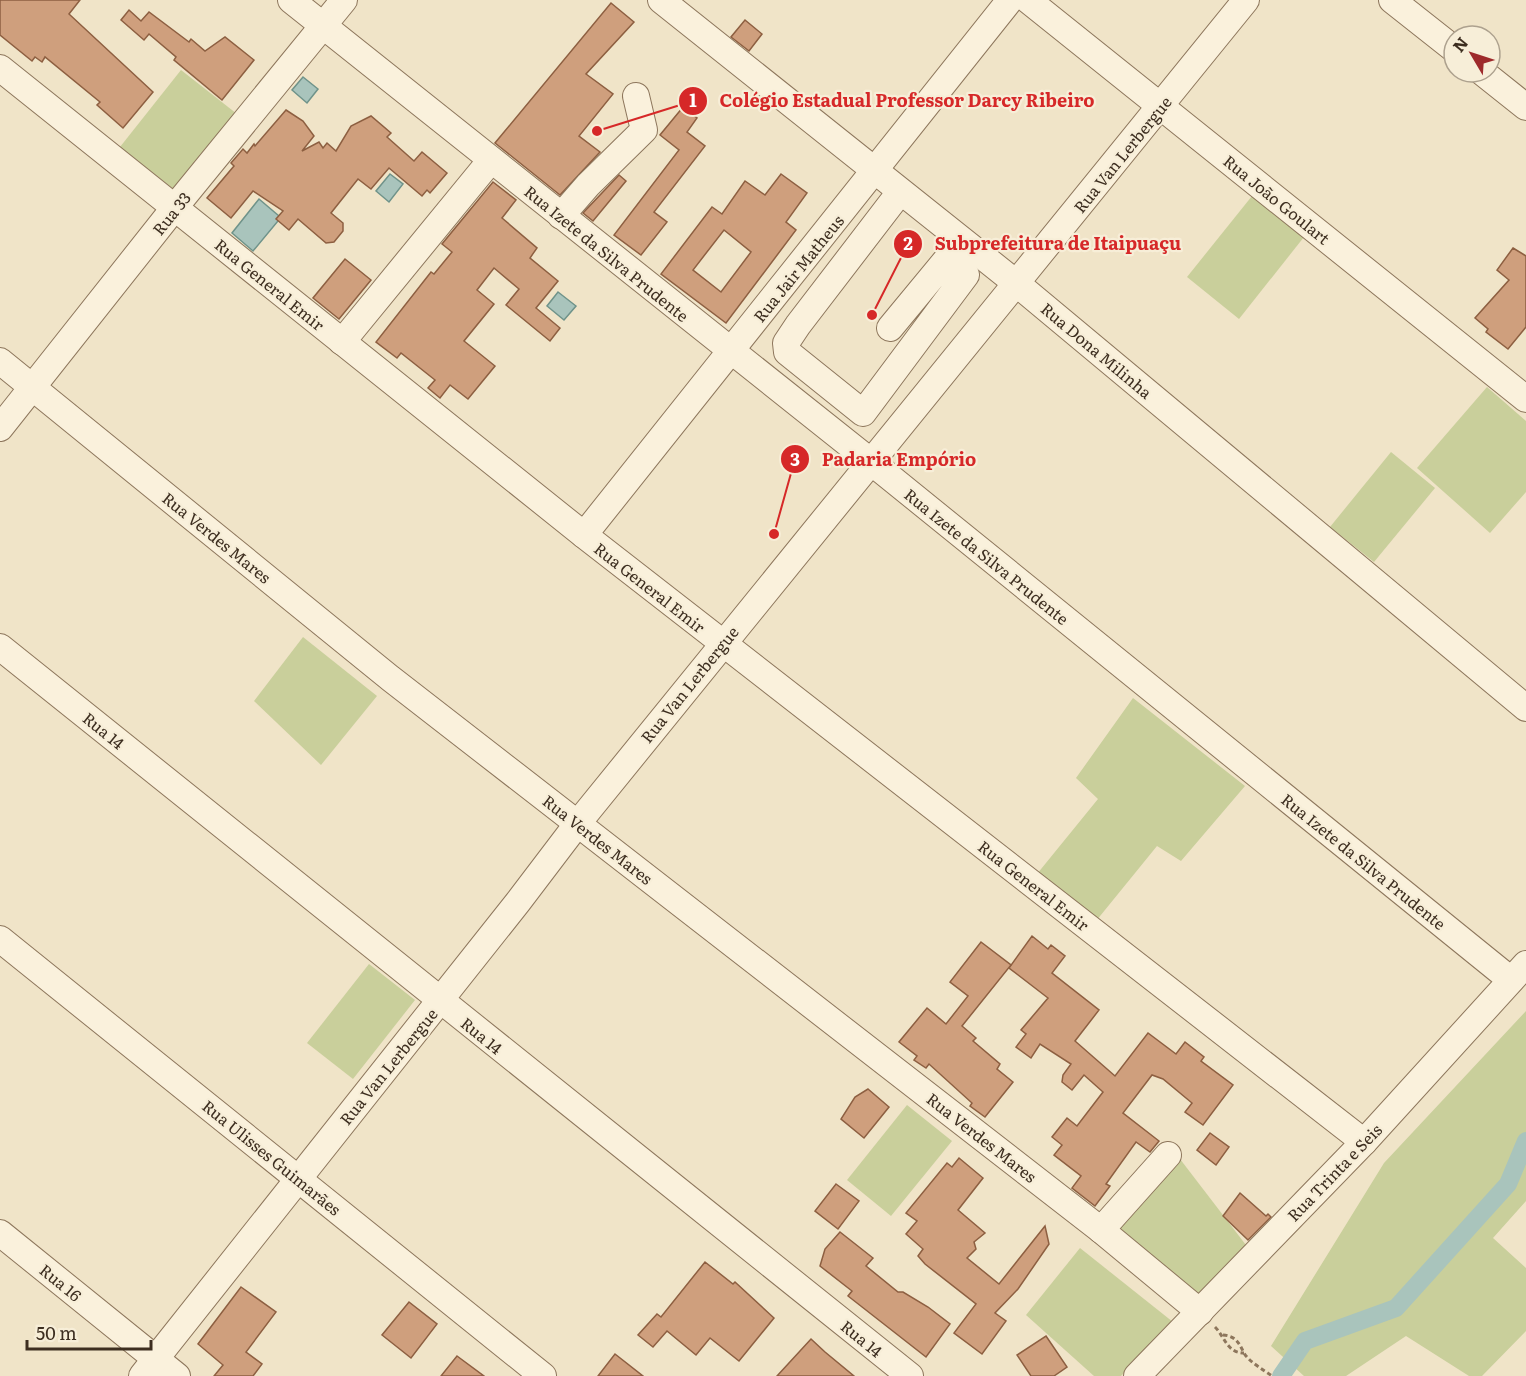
<svg xmlns="http://www.w3.org/2000/svg" width="1526" height="1376" viewBox="0 0 1526 1376" font-family="Literata,serif">
<style>
.green{fill:#c9cf9b}
.water{fill:#a9c4bc;stroke:#6f938a;stroke-width:1.5}
.lines{fill:none;stroke-linecap:round;stroke-linejoin:round}
.canal{stroke:#a9c4bc;stroke-width:18}
.building{fill:#cf9f7d;stroke:#8d5f41;stroke-width:1.5;fill-rule:evenodd}
.minor-casing{stroke:#8d765c;stroke-width:28}
.path{stroke:#8d765c;stroke-width:3;stroke-dasharray:4.5 3;stroke-linecap:butt}
.minor{stroke:#faf1dc;stroke-width:26}
.labels{text-anchor:middle;dominant-baseline:central;stroke-width:4.5;stroke-linejoin:round;paint-order:stroke}
.street-label{font-size:16px;fill:#3d2e20;stroke:#f7eed8}
.leader{fill:none;stroke:#d62828;stroke-width:2}
.callout-dot{fill:#d62828;stroke:#f7eed8;stroke-width:2}
.mark-label{font-size:18px;text-anchor:middle;font-weight:bold;fill:#fff}
.callout-label{font-size:18px;text-anchor:middle;font-weight:bold;fill:#d62828;stroke:#f7eed8;stroke-width:4.5;stroke-linejoin:round;paint-order:stroke}
</style>
<rect width="100%" height="100%" fill="#f0e4c8"/>
<!-- green -->
<g class="green">
<polygon points="181,70 237,114 176,191 120,147"/>
<polygon points="1252,196 1304,237 1239,319 1187,277"/>
<polygon points="1487,387 1526,421 1526,492 1490,533 1417,468"/>
<polygon points="1391,452 1435,488 1374,562 1330,527"/>
<polygon points="303,637 377,696 321,765 254,701"/>
<polygon points="1133,698 1245,786 1181,861 1157,846 1096,921 1037,874 1098,799 1076,778"/>
<polygon points="369,964 415,1000 353,1079 307,1043"/>
<polygon points="1526,1011 1526,1201 1493,1238 1526,1268 1526,1331 1482,1376 1469,1376 1406,1336 1346,1376 1304,1376 1271,1346 1384,1163"/>
<polygon points="907,1105 952,1141 891,1216 847,1180"/>
<polygon points="1180,1159 1249,1249 1199,1300 1118,1230"/>
<polygon points="1080,1248 1173,1322 1121,1376 1094,1376 1026,1315"/>
</g>
<!-- water -->
<g class="water">
<polygon points="303,77 318,89 307,103 292,90"/>
<polygon points="390,174 403,184 389,202 376,191"/>
<polygon points="259,199 279,216 278,221 253,251 232,233"/>
<polygon points="558,292 576,306 564,320 547,306"/>
</g>
<g class="lines">
<!-- canal -->
<polyline class="canal" points="1281,1376 1305,1341 1396,1308 1508,1184 1526,1141"/>
</g>
<!-- building -->
<g class="building">
<polygon points="0,0 80,0 69,14 153,92 123,128 97,105 100,102 45,57 42,62 35,57 32,61 0,35"/>
<polygon points="611,3 634,22 586,74 613,94 579,136 600,152 560,195 495,143"/>
<polygon points="129,10 141,21 149,12 189,42 191,39 205,51 225,37 254,60 222,100 174,60 176,57 149,34 144,40 121,20"/>
<polygon points="745,20 762,34 749,51 731,37"/>
<polygon points="683,107 697,118 687,132 705,146 654,212 667,222 641,255 614,235 679,150 660,135"/>
<polygon points="286,110 303,121 314,136 302,151 319,142 323,148 327,143 336,151 351,126 371,116 391,133 387,137 414,161 422,152 447,173 430,193 427,190 422,196 389,168 371,189 358,179 331,213 343,223 343,231 334,242 326,243 298,219 289,230 276,219 283,211 253,191 231,218 207,198 234,166 231,163 243,149 247,153 254,144 255,146"/>
<path d="M781 174 807 193 786 222 796 230 726 323 661 274 712 207 722 214 745 181 765 195ZM724 230 751 252 721 292 693 270Z"/>
<polygon points="619,175 626,181 593,221 583,213"/>
<polygon points="493,182 516,200 502,218 537,248 530,258 558,281 536,308 560,328 550,341 506,305 519,289 494,268 477,290 494,304 464,341 495,366 468,399 450,385 440,398 428,388 435,380 401,353 397,358 376,342 431,272 434,274 452,252 442,244"/>
<polygon points="1513,248 1526,256 1526,327 1508,349 1486,332 1488,329 1475,318 1509,280 1497,270"/>
<polygon points="345,259 371,280 339,319 313,298"/>
<polygon points="1032,936 1048,949 1051,945 1065,956 1052,973 1099,1010 1075,1041 1115,1076 1148,1033 1176,1054 1185,1042 1204,1057 1201,1061 1233,1085 1203,1125 1185,1112 1192,1103 1163,1079 1152,1075 1123,1113 1159,1141 1150,1152 1136,1142 1106,1184 1110,1186 1095,1206 1072,1188 1081,1176 1054,1155 1062,1145 1052,1137 1067,1118 1077,1126 1103,1092 1084,1075 1072,1090 1062,1082 1063,1075 1071,1064 1040,1044 1031,1058 1016,1047 1026,1034 1021,1030 1048,998 1009,968"/>
<polygon points="981,942 1011,965 962,1026 976,1038 973,1041 1000,1064 997,1069 1013,1082 985,1117 970,1106 972,1103 929,1064 926,1068 914,1060 917,1056 899,1042 927,1008 946,1024 968,996 950,982"/>
<polygon points="868,1089 889,1107 864,1138 841,1119 855,1097"/>
<polygon points="1210,1133 1229,1147 1216,1165 1197,1150"/>
<polygon points="959,1158 983,1178 958,1210 985,1233 974,1242 976,1249 967,1258 999,1284 1045,1226 1049,1244 1018,1289 995,1313 1006,1321 982,1354 954,1333 976,1304 925,1264 918,1256 923,1249 906,1234 917,1221 906,1213 947,1163 952,1167"/>
<polygon points="836,1184 859,1201 838,1229 815,1211"/>
<polygon points="1240,1193 1266,1216 1268,1214 1271,1217 1248,1240 1223,1216"/>
<polygon points="840,1232 873,1258 866,1266 898,1292 903,1292 928,1307 950,1324 926,1357 848,1296 852,1291 820,1266 825,1249"/>
<polygon points="705,1262 733,1284 735,1282 774,1318 739,1361 710,1338 696,1355 667,1331 653,1347 638,1335 657,1314 661,1317"/>
<polygon points="241,1287 276,1312 246,1352 262,1364 253,1376 214,1376 223,1365 198,1344"/>
<polygon points="409,1302 437,1324 411,1358 382,1335"/>
<polygon points="1046,1336 1067,1367 1054,1376 1031,1376 1017,1355"/>
<polygon points="811,1339 825,1352 854,1376 777,1376"/>
<polygon points="615,1354 643,1376 598,1376"/>
<polygon points="457,1356 484,1376 441,1376"/>
</g>
<g class="lines">
<!-- minor casing -->
<g class="minor-casing">
<g id="minor">
<polyline points="291,0 870,461 1511,980"/>
<polyline points="661,0 1016,283 1526,708"/>
<polyline points="1028,0 1526,399"/>
<polyline points="1392,0 1454,49"/>
<polyline points="0,68 584,535 1364,1142"/>
<polyline points="1482,72 1526,107"/>
<polyline points="561,216 588,185 644,130 636,96"/>
<polyline points="890,328 947,259 966,275 863,413 787,352 786,343 798,325 900,192"/>
<polyline points="342,342 491,160"/>
<polyline points="0,361 390,678 1101,1230 1200,1312"/>
<polyline points="0,428 175,207 344,0"/>
<polyline points="584,535 1010,0"/>
<polyline points="0,647 910,1376"/>
<polyline points="0,939 543,1376"/>
<polyline points="1101,1230 1168,1155"/>
<polyline points="0,1233 177,1376"/>
<polyline points="142,1376 518,902 578,823 1246,0"/>
<polyline points="1137,1376 1364,1142 1526,964"/>
</g>
</g>
<!-- path -->
<g class="path">
<path d="M1215 1327C1225 1337 1227 1353 1244 1353"/>
<path d="M1223 1335C1236 1336 1239 1343 1244 1353 1249 1362 1264 1370 1272 1376"/>
</g>
<!-- minor -->
<use href="#minor" class="minor"/>
</g>
<g class="labels">
<!-- street labels -->
<g class="street-label">
<text transform="translate(1122 154) rotate(-51)">Rua Van Lerbergue</text>
<text transform="translate(1277 199) rotate(39)">Rua João Goulart</text>
<text transform="translate(171 213) rotate(-51)">Rua 33</text>
<text transform="translate(607 253) rotate(39)">Rua Izete da Silva Prudente</text>
<text transform="translate(798 268) rotate(-51)">Rua Jair Matheus</text>
<text transform="translate(270 284) rotate(39)">Rua General Emir</text>
<text transform="translate(1097 350) rotate(40)">Rua Dona Milinha</text>
<text transform="translate(217 537) rotate(39)">Rua Verdes Mares</text>
<text transform="translate(987 556) rotate(39)">Rua Izete da Silva Prudente</text>
<text transform="translate(650 587) rotate(38)">Rua General Emir</text>
<text transform="translate(689 684) rotate(-51)">Rua Van Lerbergue</text>
<text transform="translate(104 730) rotate(39)">Rua 14</text>
<text transform="translate(598 839) rotate(38)">Rua Verdes Mares</text>
<text transform="translate(1364 861) rotate(39)">Rua Izete da Silva Prudente</text>
<text transform="translate(1034 885) rotate(38)">Rua General Emir</text>
<text transform="translate(482 1035) rotate(39)">Rua 14</text>
<text transform="translate(388 1066) rotate(-51)">Rua Van Lerbergue</text>
<text transform="translate(982 1137) rotate(38)">Rua Verdes Mares</text>
<text transform="translate(272 1157) rotate(39)">Rua Ulisses Guimarães</text>
<text transform="translate(1334 1172) rotate(-46)">Rua Trinta e Seis</text>
<text transform="translate(61 1282) rotate(39)">Rua 16</text>
<text transform="translate(862 1338) rotate(39)">Rua 14</text>
</g>
</g>
<!-- callouts -->
<path class="leader" d="M597 131L693 101M872 315L908 244M774 534L795 459"/>
<g class="callout-dot">
<circle cx="597" cy="131" r="6"/>
<circle cx="872" cy="315" r="6"/>
<circle cx="774" cy="534" r="6"/>
<circle cx="693" cy="101" r="15"/>
<circle cx="908" cy="244" r="15"/>
<circle cx="795" cy="459" r="15"/>
</g>
<g class="mark-label">
<text x="693" y="107">1</text>
<text x="908" y="250">2</text>
<text x="795" y="466">3</text>
</g>
<g class="callout-label">
<text x="907" y="107">Colégio Estadual Professor Darcy Ribeiro</text>
<text x="1058" y="250">Subprefeitura de Itaipuaçu</text>
<text x="899" y="466">Padaria Empório</text>
</g>
<!-- north arrow -->
<g transform="translate(1472 54) rotate(309)"><circle r="28" fill="#f7eed8" stroke="#ada18e" stroke-width="1.5"/>
<path d="M0-4.5L10 22L0 15L-10 22Z" fill="#9e2a2b"/>
<text y="-9" font-size="16" font-weight="bold" text-anchor="middle" fill="#3d2e20">N</text>
</g>
<!-- scale -->
<path d="M27 1340v9h124v-9" fill="none" stroke="#3d2e20" stroke-width="3"/>
<text x="36" y="1340" font-size="18" fill="#3d2e20" stroke="#f7eed8" stroke-width="4.5" paint-order="stroke">50 m</text>
</svg>
